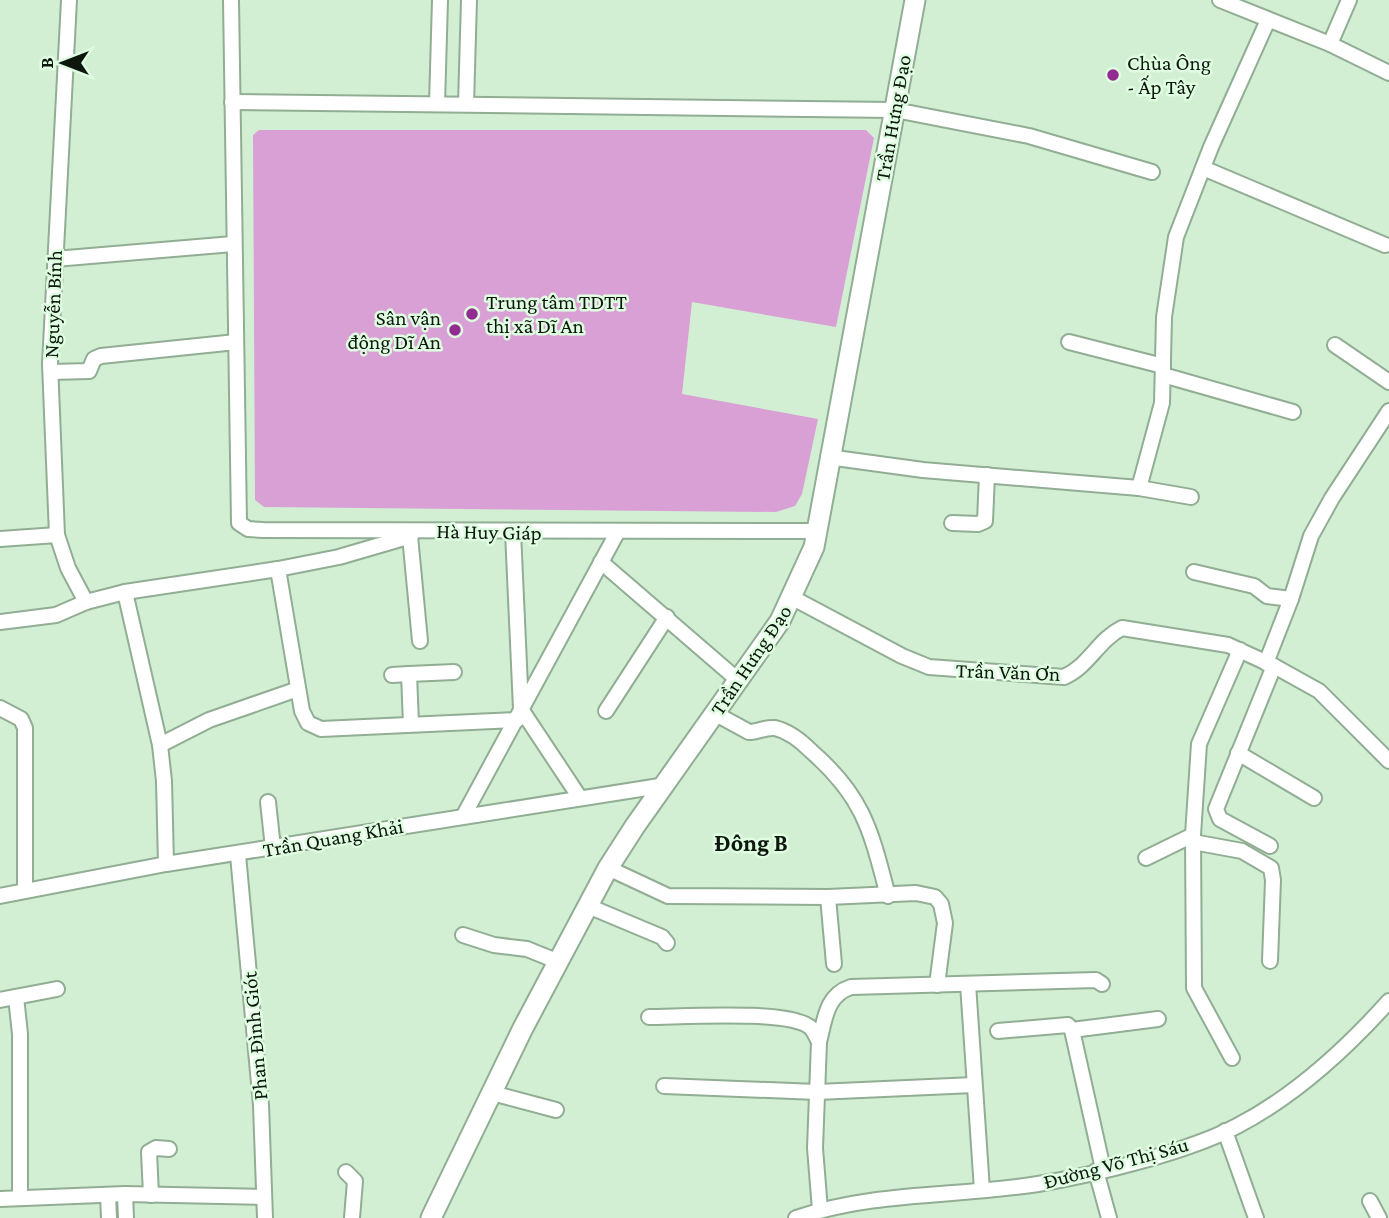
<svg xmlns="http://www.w3.org/2000/svg" width="1389" height="1218" viewBox="0 0 1389 1218" font-family="'Crimson Pro',serif">
<style>
.green{fill:#d9a0d6}
.lines{fill:none;stroke-linecap:round;stroke-linejoin:round}
.minor-casing{stroke:#91ad93;stroke-width:18}
.major-casing{stroke:#91ad93;stroke-width:23}
.minor{stroke:#fff;stroke-width:14}
.major{stroke:#fff;stroke-width:19}
.poi-dot{fill:#922c91;stroke:#dffde0;stroke-width:2.5}
.labels{text-anchor:middle;dominant-baseline:central;stroke-width:5;stroke-linejoin:round;paint-order:stroke}
.poi-label{font-size:21px;fill:#0d170e;stroke:#dffde0;text-anchor:start}
.street-label{font-size:21px;fill:#0d170e;stroke:#dffde0}
.quarter-label{font-size:24px;font-weight:bold;fill:#0d170e;stroke:#dffde0}
</style>
<rect width="100%" height="100%" fill="#d2efd3"/>
<!-- green -->
<polygon class="green" points="259,130 866,130 874,138 836,327 692,302 682,394 818,419 802,494 795,506 776,512 264,507 255,500 253,135"/>
<g class="lines">
<!-- minor casing -->
<g class="minor-casing">
<g id="minor">
<polyline points="69,0 50,364 57,535 68,568 86,602"/>
<polyline points="231,0 239,523 248,529 263,530 817,531"/>
<polyline points="1220,0 1330,44 1389,73"/>
<polyline points="1330,44 1349,0"/>
<polyline points="232,102 895,110 1029,136 1152,172"/>
<polyline points="437,104 440,0"/>
<polyline points="466,104 469,0"/>
<polyline points="1203,168 1385,245"/>
<polyline points="55,259 233,244"/>
<polyline points="1069,342 1163,366"/>
<polyline points="1335,345 1389,382"/>
<polyline points="51,372 89,371 94,359 101,356 236,342"/>
<polyline points="1163,375 1293,412"/>
<polyline points="828,457 923,470 1139,488 1162,403 1164,317 1176,237 1211,147 1268,20"/>
<polyline points="1139,488 1191,497"/>
<polyline points="952,523 978,524 985,521 987,475"/>
<polyline points="513,532 521,709 580,798"/>
<polyline points="410,536 420,641"/>
<polyline points="0,539 57,535"/>
<polyline points="601,562 739,681"/>
<polyline points="278,569 302,711 308,723 321,729 517,720"/>
<polyline points="1194,572 1254,586 1267,596 1291,599"/>
<polyline points="125,592 278,569 339,557 411,536"/>
<path d="M793 598 902 656 929 667 1064 677C1089 666 1098 640 1122 628L1228 645 1274 666 1319 691 1389 761"/>
<polyline points="0,622 56,615 86,602 125,592 160,745 164,781 166,864"/>
<polyline points="1266,663 1291,599 1311,536 1332,498 1389,411"/>
<polyline points="392,675 409,674"/>
<polyline points="0,708 21,719 25,728 25,890"/>
<polyline points="606,711 667,617"/>
<path d="M716 714 749 732C758 732 765 727 775 728 788 731 802 742 811 751 864 797 871 831 888 896"/>
<polyline points="411,724 409,674 454,672"/>
<polyline points="160,745 209,720 298,689"/>
<polyline points="1238,753 1314,798"/>
<polyline points="268,802 273,848"/>
<polyline points="464,815 617,533"/>
<polyline points="1193,842 1242,851 1271,868 1273,880 1270,961"/>
<polyline points="1270,846 1220,819 1216,809 1274,666"/>
<polyline points="238,855 261,1105 265,1218"/>
<polyline points="1146,858 1193,835"/>
<polyline points="608,868 668,896 828,897 916,893 935,897 941,904 945,923 937,985"/>
<polyline points="0,896 166,864 666,785"/>
<polyline points="828,897 834,964"/>
<polyline points="588,906 662,937 667,943"/>
<polyline points="463,935 494,945 527,949 559,962"/>
<polyline points="968,984 982,1190"/>
<polyline points="16,997 20,1034 20,1197"/>
<polyline points="0,1000 57,989"/>
<path d="M649 1017C679 1017 791 1009 811 1028 814 1031 817 1038 819 1042L815 1148 820 1210"/>
<polyline points="1072,1030 1158,1019"/>
<polyline points="998,1031 1068,1025 1072,1030 1103,1169"/>
<path d="M819 1042C825 1019 826 995 851 987L1096 980 1102 984"/>
<polyline points="1232,1058 1194,988 1193,835 1199,744 1240,650"/>
<polyline points="664,1086 817,1092 974,1085"/>
<polyline points="492,1093 556,1110"/>
<polyline points="1225,1131 1256,1218"/>
<polyline points="1096,1171 1109,1218"/>
<polyline points="346,1172 355,1181 352,1218"/>
<polyline points="125,1194 126,1218"/>
<polyline points="108,1195 109,1218"/>
<polyline points="151,1195 149,1152 156,1148 169,1149"/>
<polyline points="0,1199 125,1194 264,1197"/>
<polyline points="1370,1201 1379,1218"/>
<path d="M796 1218C875 1191 957 1197 1038 1184 1094 1175 1188 1152 1237 1126 1295 1096 1346 1049 1389 1001"/>
</g>
</g>
<!-- major casing -->
<g class="major-casing">
<polyline id="major" points="431,1218 523,1028 608,868 635,826 780,621 814,547 915,0"/>
</g>
<!-- minor -->
<use href="#minor" class="minor"/>
<!-- major -->
<use href="#major" class="major"/>
</g>
<!-- markers -->
<g class="poi-dot">
<circle cx="1113" cy="75" r="7"/>
<circle cx="472" cy="314" r="7"/>
<circle cx="455" cy="330" r="7"/>
</g>
<g class="labels">
<!-- poi labels -->
<g class="poi-label">
<text x="1127" y="63">Chùa Ông<tspan x="1127" dy="24">- Ấp Tây</tspan></text>
<text x="486" y="302">Trung tâm TDTT<tspan x="486" dy="24">thị xã Dĩ An</tspan></text>
<text x="441" y="318" text-anchor="end">Sân vận<tspan x="441" dy="24">động Dĩ An</tspan></text>
</g>
<!-- street labels -->
<g class="street-label">
<text transform="translate(893 118) rotate(-80)">Trần Hưng Đạo</text>
<text transform="translate(53 304) rotate(-88)">Nguyễn Bính</text>
<text transform="translate(489 532) rotate(1)">Hà Huy Giáp</text>
<text transform="translate(751 660) rotate(-56)">Trần Hưng Đạo</text>
<text transform="translate(1008 672) rotate(2)">Trần Văn Ơn</text>
<text transform="translate(333 838) rotate(-10)">Trần Quang Khải</text>
<text transform="translate(255 1036) rotate(-95)">Phan Đình Giót</text>
<text transform="translate(1116 1163) rotate(-15)">Đường Võ Thị Sáu</text>
</g>
<!-- quarter labels -->
<g class="quarter-label">
<text x="751" y="842">Đông B</text>
</g>
</g>
<!-- north arrow -->
<g transform="translate(63 63) rotate(270)" stroke="#dffde0" stroke-width="5" paint-order="stroke">
<path d="M0-5L12 26L0 18L-12 26Z" fill="#0d170e"/>
<text y="-10" font-size="19" font-weight="bold" text-anchor="middle" fill="#0d170e">B</text>
</g>
</svg>
